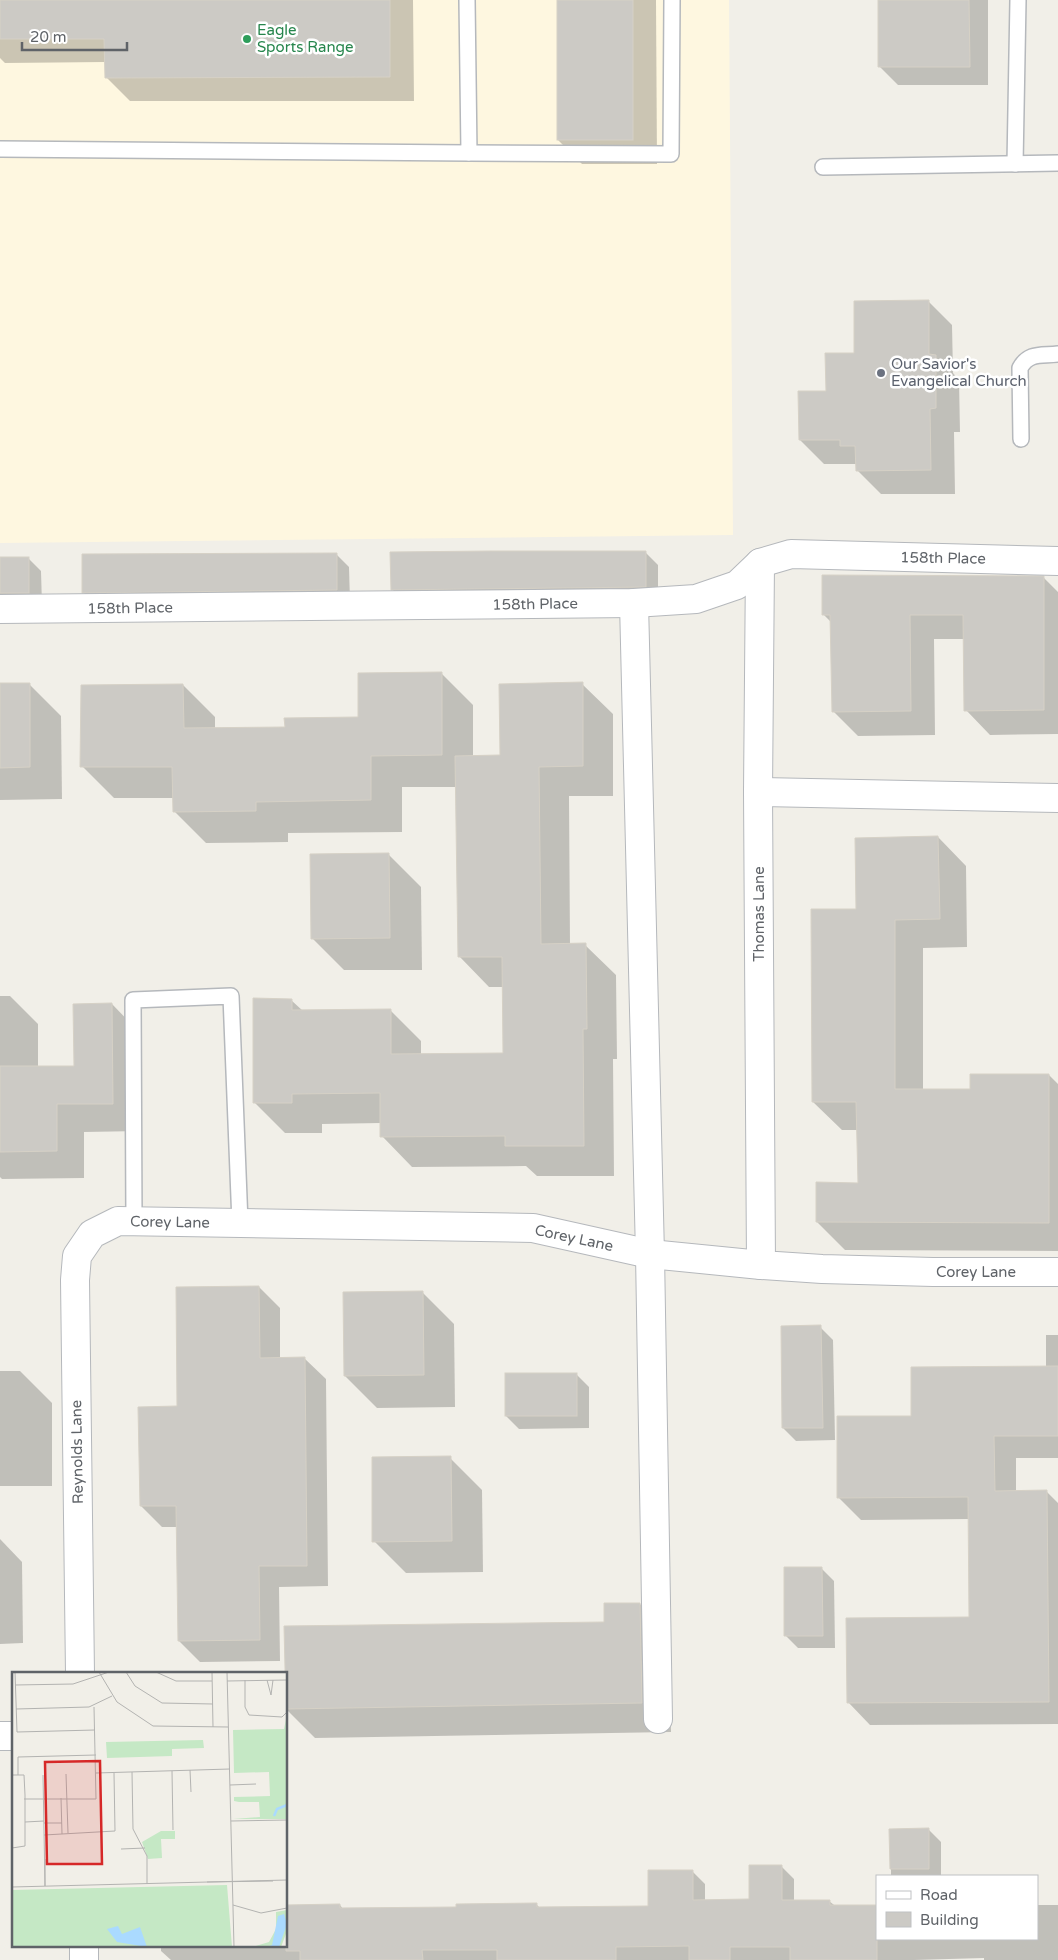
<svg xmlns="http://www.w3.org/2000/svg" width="1058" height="1960" viewBox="0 0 1058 1960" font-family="'Varela Round',sans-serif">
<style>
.commercial{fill:#fef7e0}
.shadow{fill:#0003}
.building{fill:#cccac5;stroke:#d6d1c6}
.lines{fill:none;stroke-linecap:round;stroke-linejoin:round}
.service-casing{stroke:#b5b8bc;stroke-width:18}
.minor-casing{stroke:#b5b8bc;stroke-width:30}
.service{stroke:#fff;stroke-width:15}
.minor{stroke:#fff;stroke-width:28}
.leisure-dot{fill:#2e9e5b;stroke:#fff;stroke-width:2}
.worship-dot{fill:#6b7280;stroke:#fff;stroke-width:2}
.labels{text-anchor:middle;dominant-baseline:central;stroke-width:5;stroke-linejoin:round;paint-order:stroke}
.leisure-label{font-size:15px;fill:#27864d;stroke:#fff;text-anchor:start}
.worship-label{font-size:15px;fill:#5b616d;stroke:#fff;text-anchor:start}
.street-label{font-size:15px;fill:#5f6368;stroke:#fff}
.inset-river{fill:none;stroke:#aadaff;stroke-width:2.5}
.inset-road{fill:none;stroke:#b3b3b1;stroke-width:1}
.view{fill:#d62828;fill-opacity:0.15;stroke:#d62828;stroke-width:2.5}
.inset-edge{fill:none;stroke:#5f6368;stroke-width:2.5}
</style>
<rect width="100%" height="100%" fill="#f1efe8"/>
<!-- commercial -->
<polygon class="commercial" points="0,0 729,0 733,535 0,543"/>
<!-- shadow -->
<g class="shadow">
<polygon points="0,0 413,0 414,101 130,101 106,77 106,62 5,63 0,58"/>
<polygon points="558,0 656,0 657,164 582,164 558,140"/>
<polygon points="879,0 988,0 988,85 898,85 879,66"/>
<polygon points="928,301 952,325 953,373 959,380 960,432 954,432 955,494 881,494 857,470 857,464 824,464 800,440 827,392 855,354"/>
<polygon points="645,552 658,565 658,599 405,602 392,589"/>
<polygon points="336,554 349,567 350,602 96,605 83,592"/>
<polygon points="0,558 28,558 41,571 42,605 0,606"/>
<polygon points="1044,578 1058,592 1058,734 990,735 966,710 965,639 934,639 935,735 858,736 833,711 832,623 823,614"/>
<polygon points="441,673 473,705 473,757 501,757 582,684 613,714 613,796 569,796 570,945 585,945 616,975 617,1059 613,1059 614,1176 537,1176 526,1166 412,1167 382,1136 381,1123 322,1124 322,1133 285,1133 254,1102 291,1000 303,1011 390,1010 421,1041 421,1055 504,1054 504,987 489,987 459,956 457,787 402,787 402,832 288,833 288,842 206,843 174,811 174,798 114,798 82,766 183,685 215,717 215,729 286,729 359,718"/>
<polygon points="29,684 61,716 62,799 0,800 0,685"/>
<polygon points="938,837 966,866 967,947 923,948 923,1090 971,1090 1049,1075 1058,1084 1058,1251 845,1250 817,1222 859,1184 858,1130 842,1130 813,1102 857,910"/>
<polygon points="389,855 421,887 422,970 344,970 312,938"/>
<polygon points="0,996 10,996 38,1024 38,1067 75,1067 112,1004 139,1032 141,1131 84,1132 84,1178 2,1179 0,1177"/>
<polygon points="259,1287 280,1308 280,1359 304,1358 326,1379 328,1586 279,1587 280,1661 200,1662 179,1641 178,1527 162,1527 141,1506 179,1407"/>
<polygon points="422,1292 454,1324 455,1407 377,1408 345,1376"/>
<polygon points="820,1327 833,1340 835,1440 796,1441 783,1428"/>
<polygon points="1046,1335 1058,1335 1058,1458 1016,1458 1016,1492 1047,1492 1058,1503 1058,1724 870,1725 848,1702 970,1618 969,1519 861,1520 838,1497 912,1417 1046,1367"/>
<polygon points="0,1371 20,1371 52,1403 52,1486 0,1486"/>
<polygon points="576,1374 589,1387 589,1428 519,1429 506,1416"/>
<polygon points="450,1458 482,1490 483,1572 406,1573 374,1541"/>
<polygon points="0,1539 22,1562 23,1643 0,1644"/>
<polygon points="821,1568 834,1581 835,1648 798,1648 786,1636"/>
<polygon points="640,1604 669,1633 671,1732 315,1738 286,1709 605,1623"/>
<polygon points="928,1829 941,1842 941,1876 891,1876 891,1830"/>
<polygon points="781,1866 794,1879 794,1902 829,1901 877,1939 1037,1939 1037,1905 1058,1905 1058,1960 984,1960 984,1958 914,1960 171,1960 161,1951 161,1946 286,1946 340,1905 343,1909 457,1908 536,1904 540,1908 649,1907 692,1871 705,1884 705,1901 750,1900"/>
</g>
<!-- building -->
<g class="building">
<polygon points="0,0 390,0 390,77 105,78 104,39 0,39"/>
<rect x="557" y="0" width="76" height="140"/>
<polygon points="878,0 969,0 970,67 878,67"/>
<polygon points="929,300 929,354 936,355 936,408 930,409 931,470 856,471 855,446 840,446 840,440 799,440 798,391 826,391 825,353 854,353 854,301"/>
<polygon points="492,551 646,551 646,587 391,590 390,552"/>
<polygon points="337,553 337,590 82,593 82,554"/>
<rect x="0" y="557" width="29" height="36"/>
<polygon points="822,575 1044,576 1044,710 964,711 963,615 910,615 911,711 832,712 830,615 822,615"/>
<polygon points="442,672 442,755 371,756 371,800 256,802 256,811 173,812 172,767 80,767 81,685 183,684 184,728 285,727 284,718 358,717 358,673"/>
<polygon points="583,682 583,766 539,767 541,944 586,943 587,1029 583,1029 584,1146 505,1146 505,1136 380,1137 380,1093 292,1094 292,1103 253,1103 253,998 292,999 292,1010 391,1009 391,1054 503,1053 502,957 458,957 455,756 500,755 499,684"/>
<polygon points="0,683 30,683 30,767 0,768"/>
<polygon points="938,836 940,919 895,920 895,1089 970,1089 970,1074 1049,1074 1049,1223 816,1222 816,1182 858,1183 856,1102 812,1102 811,909 856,909 855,838"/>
<polygon points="389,853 390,938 311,939 310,854"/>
<polygon points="112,1003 113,1104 57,1104 57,1151 0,1152 0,1066 74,1066 73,1004"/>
<polygon points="259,1286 260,1358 305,1357 307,1566 259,1566 260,1640 178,1641 176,1506 140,1506 138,1407 177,1406 176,1287"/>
<polygon points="423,1291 424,1375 344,1376 343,1292"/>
<polygon points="821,1325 823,1428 782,1428 781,1326"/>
<polygon points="1058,1366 1058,1436 994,1436 995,1491 1047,1490 1049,1702 847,1703 846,1618 969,1617 968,1497 837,1498 837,1416 911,1416 911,1367"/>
<rect x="505" y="1373" width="72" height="43"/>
<polygon points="451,1456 452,1541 372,1542 372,1457"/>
<polygon points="784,1567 822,1567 823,1636 784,1636"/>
<polygon points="604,1603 640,1603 642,1703 286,1709 284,1626 604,1622"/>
<polygon points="929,1828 929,1869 890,1869 889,1829"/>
<polygon points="749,1865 782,1865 782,1900 830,1900 830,1905 877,1905 877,1960 790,1960 790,1947 730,1947 730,1960 689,1960 689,1946 616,1947 616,1960 497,1960 497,1950 422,1950 423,1960 300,1960 300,1951 286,1951 286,1905 340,1904 340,1908 456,1907 456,1904 537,1903 537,1907 648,1906 648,1870 693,1870 693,1900 749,1899"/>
</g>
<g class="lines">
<!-- service casing -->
<g class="service-casing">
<g id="service">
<polyline points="0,149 469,153 467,0"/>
<polyline points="469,153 671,154 672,0"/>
<polyline points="1015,164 1018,0"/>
<polyline points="823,167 1058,163"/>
<path d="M1021 439 1020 368C1029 352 1041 356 1058 354"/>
<polyline points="134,1221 133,1000 231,996 240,1223"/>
</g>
</g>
<!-- minor casing -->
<g class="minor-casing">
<g id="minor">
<polyline points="760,563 758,792 761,1265"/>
<polyline points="634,603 650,1254 658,1719"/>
<polyline points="0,609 634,603 696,599 737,585 760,563 791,554 1058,561"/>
<polyline points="758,792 1058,798"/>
<polyline points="80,1674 75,1280 77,1256 92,1234 118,1221 533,1228 650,1254 761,1265 822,1269 933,1272 1058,1272"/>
<polyline points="0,1736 14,1736"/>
<polyline points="84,1946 84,1960"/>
</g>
</g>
<!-- service -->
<use href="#service" class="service"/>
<!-- minor -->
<use href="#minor" class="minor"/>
</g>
<!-- markers -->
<circle class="leisure-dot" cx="247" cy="39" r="5"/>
<circle class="worship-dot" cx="881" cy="373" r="5"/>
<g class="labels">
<!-- leisure labels -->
<g class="leisure-label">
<text x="257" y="30">Eagle<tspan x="257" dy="17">Sports Range</tspan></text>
</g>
<!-- worship labels -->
<g class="worship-label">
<text x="891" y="364">Our Savior's<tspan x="891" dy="17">Evangelical Church</tspan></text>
</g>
<!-- street labels -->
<g class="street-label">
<text transform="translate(943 558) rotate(1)">158th Place</text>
<text transform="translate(535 604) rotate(-1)">158th Place</text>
<text transform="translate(130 608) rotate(-1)">158th Place</text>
<text transform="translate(759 914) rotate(-90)">Thomas Lane</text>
<text transform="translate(170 1222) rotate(1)">Corey Lane</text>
<text transform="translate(574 1238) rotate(12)">Corey Lane</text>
<text x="976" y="1272">Corey Lane</text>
<text transform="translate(77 1452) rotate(-91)">Reynolds Lane</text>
</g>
</g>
<!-- overview -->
<g transform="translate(12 1672)">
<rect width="275" height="275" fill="#f1efe8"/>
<path d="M275 42V147H221L248 145 247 130H227L222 129V125L258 124 257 100 222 101 221 58 272 57ZM191 68 192 76 160 77V84L95 86 94 70ZM149 159H163V167H149L150 186 136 187 130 170ZM215 213 220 275H0V218ZM275 238V259L269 275H240L257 270 264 257V240Z" fill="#c5e8c5"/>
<path d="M272 242 275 252 267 275H255L260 273 266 244ZM106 254 110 262 128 255 135 275 105 270 95 257Z" fill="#aadaff"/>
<path class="inset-river" d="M262 144 265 137 275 133"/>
<path class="inset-road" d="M3 0 5 60 83 58M87 0 105 30 141 54 216 55M114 0 123 14 150 31 201 32M144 0 164 9H200M200 0 201 55M215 0 222 275M233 8V35L237 43 270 45 275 40M255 8 259 23 261 8M215 9 275 8M3 13 61 12 97 0M4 37 77 35 100 24M178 98 179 120M160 99 161 158M120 100 121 157 135 184V212M84 101 218 97M54 102 56 161M0 103H12L13 123V174L0 176M6 103V85L84 83M31 103 33 214M218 113 244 112M49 126 50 162M12 127H84L82 35M219 149 275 148M13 150 32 149M32 151H50M32 163 103 159 102 101M109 177 133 176M33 187V214M195 210 261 209M0 215 275 208M221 233 249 241 275 236"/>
<path class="view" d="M88 89 90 192H35L33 90Z"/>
<rect width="275" height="275" class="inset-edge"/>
</g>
<!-- legend -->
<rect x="876" y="1875" width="162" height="65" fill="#ffffff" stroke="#bfc1c3"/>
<rect x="886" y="1891" width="25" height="8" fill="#ffffff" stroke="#bfc1c3"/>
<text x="920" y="1900" font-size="15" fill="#5f6368">Road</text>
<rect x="886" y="1912" width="25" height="15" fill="#cccac5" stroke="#bfc1c3"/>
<text x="920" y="1925" font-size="15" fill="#5f6368">Building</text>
<!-- scale -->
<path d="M22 42v8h105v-8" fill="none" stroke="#5f6368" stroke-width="2.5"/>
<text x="30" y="42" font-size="15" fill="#5f6368" stroke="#ffffff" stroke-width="4" paint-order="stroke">20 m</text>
</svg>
